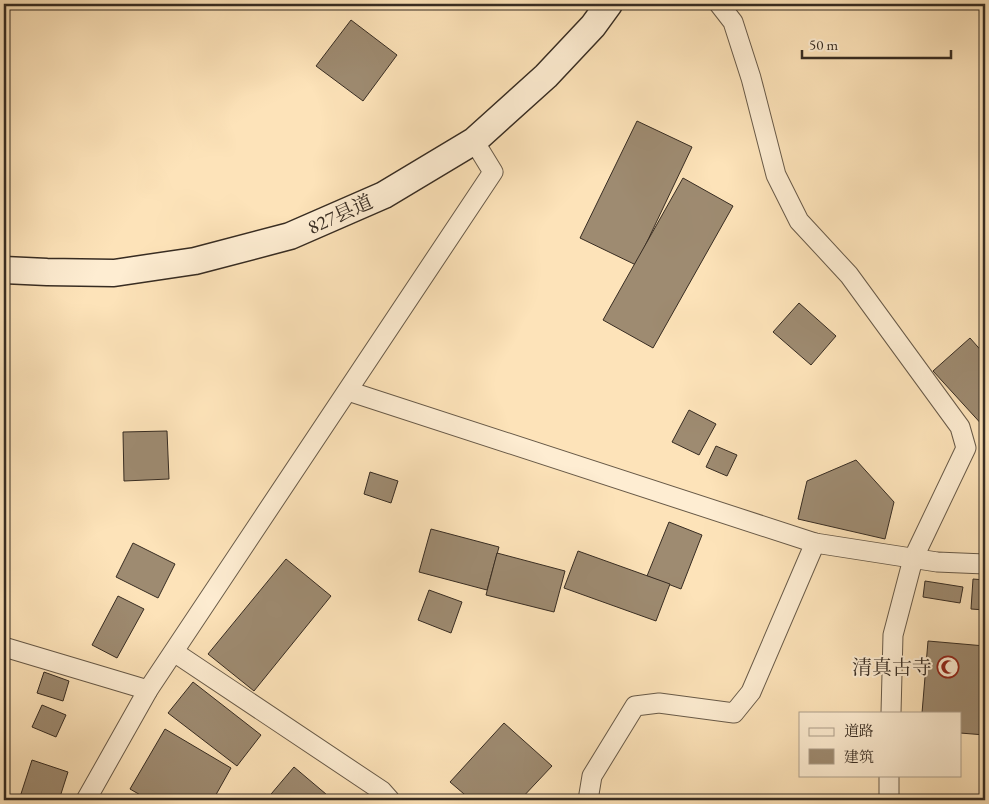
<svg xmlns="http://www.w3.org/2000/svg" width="989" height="804" viewBox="0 0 989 804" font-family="'EB Garamond','Noto Serif SC',serif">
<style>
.building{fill:#9e8b71;stroke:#372c22}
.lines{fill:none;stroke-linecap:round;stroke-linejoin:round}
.minor-casing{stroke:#685a48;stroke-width:21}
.secondary-casing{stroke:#372c22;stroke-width:29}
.minor{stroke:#feedd2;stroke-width:19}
.secondary{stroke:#feedd2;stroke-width:26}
.labels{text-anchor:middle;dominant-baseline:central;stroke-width:4;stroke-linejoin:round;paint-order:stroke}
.street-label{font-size:20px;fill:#372c22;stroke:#feedd2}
.poi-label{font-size:20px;fill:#372c22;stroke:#feedd2;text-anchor:end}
</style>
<rect width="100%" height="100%" fill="#fde3b9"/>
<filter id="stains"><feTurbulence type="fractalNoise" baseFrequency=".004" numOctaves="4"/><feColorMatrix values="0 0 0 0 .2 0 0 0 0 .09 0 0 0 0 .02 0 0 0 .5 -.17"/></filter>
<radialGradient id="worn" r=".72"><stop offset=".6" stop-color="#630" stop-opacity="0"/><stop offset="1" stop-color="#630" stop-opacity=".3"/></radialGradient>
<!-- building -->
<g class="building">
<polygon points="351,20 397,55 363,101 316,66"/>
<polygon points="637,121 692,147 636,265 580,238"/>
<polygon points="683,178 733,206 653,348 603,320"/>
<polygon points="799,303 836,336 811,365 773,332"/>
<polygon points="970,338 985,355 985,428 933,371"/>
<polygon points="689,410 716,424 699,455 672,442"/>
<polygon points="167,431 169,479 124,481 123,432"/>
<polygon points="716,446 737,455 727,476 706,467"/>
<polygon points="856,460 894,502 885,539 798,519 807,481"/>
<polygon points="370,472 398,481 391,503 364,494"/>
<polygon points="669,522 702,535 681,589 647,576"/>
<polygon points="431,529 499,547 487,590 419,572"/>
<polygon points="133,543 175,564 158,598 116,577"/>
<polygon points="578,551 670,584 656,621 564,588"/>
<polygon points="497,553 565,571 554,612 486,595"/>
<polygon points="286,559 331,596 254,691 208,654"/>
<polygon points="973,579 985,580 985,610 971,609"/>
<polygon points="925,581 963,587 960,603 923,597"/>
<polygon points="429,590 462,602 451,633 418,620"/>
<polygon points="118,596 144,609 117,658 92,645"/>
<polygon points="928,641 985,646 985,735 960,733 960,713 922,713"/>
<polygon points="44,672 69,681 63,701 37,693"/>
<polygon points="193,682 261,735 237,766 168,713"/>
<polygon points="42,705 66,715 56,737 32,727"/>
<polygon points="504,723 552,766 520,800 471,800 450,782"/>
<polygon points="165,729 231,768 213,800 149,800 130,789"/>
<polygon points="32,760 68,772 59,800 19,800"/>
<polygon points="294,767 333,800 266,800"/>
</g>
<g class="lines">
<!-- minor casing -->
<g class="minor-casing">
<g id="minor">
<polyline points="719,4 733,22 751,78 776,175 799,221 849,275 960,427 966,448 913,559 893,635 891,713"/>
<polyline points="348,391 815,543 937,562 985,564"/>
<polyline points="4,647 148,690"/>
<polyline points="174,652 382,791 390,800"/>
<polyline points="86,800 148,690 493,172 474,141"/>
<polyline points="588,800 592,776 635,706 659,703 734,713 751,692 815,543"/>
<polyline points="889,800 889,775"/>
</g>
</g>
<!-- secondary casing -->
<g class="secondary-casing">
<polyline id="secondary" points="4,270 47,272 114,273 195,261 290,236 384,195 474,141 546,76 593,26 609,4"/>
</g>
<!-- minor -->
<use href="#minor" class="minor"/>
<!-- secondary -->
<use href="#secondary" class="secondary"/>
</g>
<!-- icons -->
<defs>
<g id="mosque-ring" transform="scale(1.125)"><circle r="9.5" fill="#feedd2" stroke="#8f2418" stroke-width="1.5"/><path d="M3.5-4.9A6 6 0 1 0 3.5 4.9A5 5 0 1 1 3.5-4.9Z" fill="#8f2418"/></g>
</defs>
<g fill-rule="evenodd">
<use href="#mosque-ring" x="948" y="667"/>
</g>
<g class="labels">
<!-- street labels -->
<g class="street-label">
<text transform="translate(340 214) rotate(-24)">827县道</text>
</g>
<!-- poi labels -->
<g class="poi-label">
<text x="932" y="667">清真古寺</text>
</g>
</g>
<!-- margin -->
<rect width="989" height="804" fill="none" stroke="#fde3b9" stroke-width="20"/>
<rect x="5" y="5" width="979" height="794" fill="none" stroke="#372c22" stroke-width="2.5"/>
<rect x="10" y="10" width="969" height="784" fill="none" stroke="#372c22"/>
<!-- legend -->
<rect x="799" y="712" width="162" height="65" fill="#feedd2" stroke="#aea08c"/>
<rect x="809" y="728" width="25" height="8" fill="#feedd2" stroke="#aea08c"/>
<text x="844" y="736" font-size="15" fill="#372c22">道路</text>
<rect x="809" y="749" width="25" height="15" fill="#9e8b71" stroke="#aea08c"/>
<text x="844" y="762" font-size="15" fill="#372c22">建筑</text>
<!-- scale -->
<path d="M802 50v8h149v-8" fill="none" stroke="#372c22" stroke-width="2.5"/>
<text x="809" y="50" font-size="15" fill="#372c22" stroke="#feedd2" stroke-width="4" paint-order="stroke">50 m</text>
<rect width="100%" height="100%" filter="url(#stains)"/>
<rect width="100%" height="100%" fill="url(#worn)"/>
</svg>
